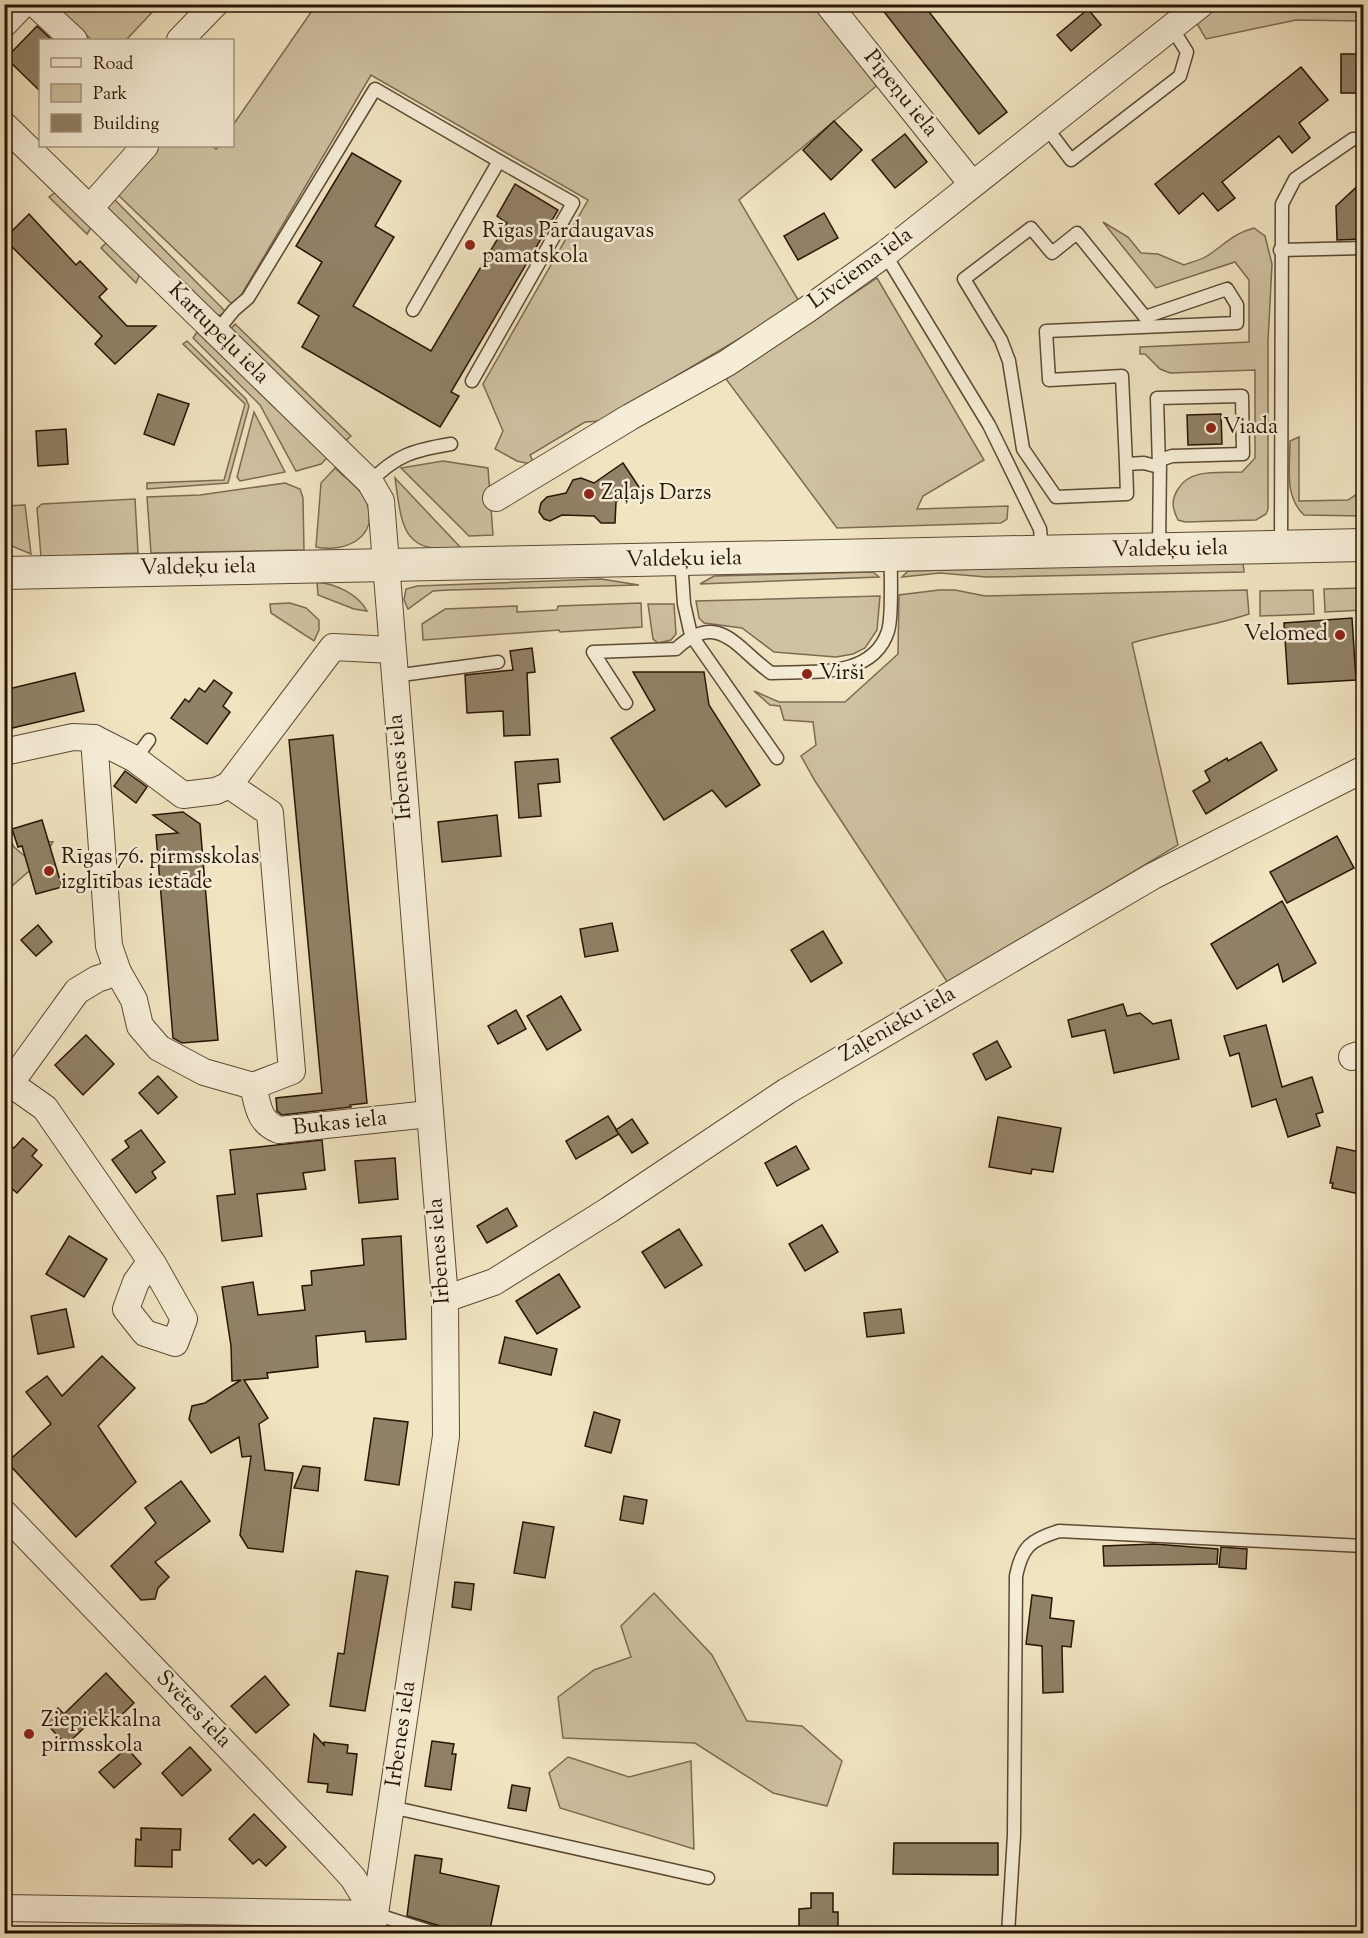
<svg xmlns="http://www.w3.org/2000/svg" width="1368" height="1938" viewBox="0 0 1368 1938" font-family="'Sorts Mill Goudy',serif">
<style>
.green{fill:#cfc1a1;stroke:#7c6b52;stroke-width:1.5}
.building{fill:#918166;stroke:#291504;stroke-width:1.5}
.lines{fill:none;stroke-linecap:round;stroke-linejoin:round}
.service-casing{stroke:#5b4933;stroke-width:15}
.minor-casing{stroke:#5b4933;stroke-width:28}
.tertiary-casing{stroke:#5b4933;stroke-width:34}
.service{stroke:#f6edd7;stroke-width:12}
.minor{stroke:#f6edd7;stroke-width:26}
.tertiary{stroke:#f6edd7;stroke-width:32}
.poi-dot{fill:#8f2418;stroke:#f6edd7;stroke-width:2}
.labels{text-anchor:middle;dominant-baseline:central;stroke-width:5;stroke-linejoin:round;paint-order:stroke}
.street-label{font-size:22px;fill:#291504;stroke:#f6edd7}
.poi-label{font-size:22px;fill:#291504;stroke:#f6edd7;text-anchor:start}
</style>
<rect width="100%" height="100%" fill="#f1e4c1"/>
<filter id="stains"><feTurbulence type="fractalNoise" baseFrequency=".00333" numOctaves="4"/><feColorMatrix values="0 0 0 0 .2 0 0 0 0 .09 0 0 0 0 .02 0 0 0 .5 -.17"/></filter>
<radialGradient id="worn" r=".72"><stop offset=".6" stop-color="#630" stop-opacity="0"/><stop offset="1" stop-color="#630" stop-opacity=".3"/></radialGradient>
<!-- green -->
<g class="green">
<polygon points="52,5 159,5 126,40 92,40"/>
<polygon points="316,5 817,5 880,83 739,200 800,303 600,421 585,422 530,455 535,465 517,461 495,449 503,431 483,384 588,200 371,75 236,304 231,303 115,192 153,146 212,146 216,149 219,146 232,146 233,125"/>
<polygon points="1218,5 1363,5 1363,21 1296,20 1206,39 1196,22"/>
<polygon points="56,192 91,228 87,234 49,197"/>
<polygon points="111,196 227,313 216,316 109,212 106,203"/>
<path d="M1103 222 1128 237 1141 253 1158 254 1184 265C1191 262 1201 260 1207 256 1224 245 1234 233 1254 228L1265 236 1272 264 1268 341V509L1266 514 1256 520 1185 522 1178 520C1172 508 1171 500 1178 489 1190 468 1220 473 1242 472L1255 458V370L1170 373 1160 369 1145 354H1140V347L1249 342V280L1235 262 1156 288Z"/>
<polygon points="107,242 140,274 136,283 101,248"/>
<polygon points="877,278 984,460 923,496 917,509 1008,506 1007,519 1001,523 837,528 726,379"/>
<polygon points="235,324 351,436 344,442 229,331"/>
<polygon points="197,332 327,458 321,464 296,471 260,405 193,338"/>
<polygon points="187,341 246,399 249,406 228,483 147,489 147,483 224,480 245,404 183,344"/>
<polygon points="254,412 285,472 240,481 237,477"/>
<path d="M1299 437V501L1348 500 1363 490V516L1304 515C1284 496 1290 468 1290 441Z"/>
<polygon points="443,461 488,468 493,535 469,536 401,468"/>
<path d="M335 468C345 478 362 489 367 503 379 537 346 553 316 547L321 483Z"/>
<path d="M395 478 461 548C402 555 402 527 395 478Z"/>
<polygon points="285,483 300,489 303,498 304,550 151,553 147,497 200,495"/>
<polygon points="135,499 138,553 41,557 37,508 42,504"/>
<polygon points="25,505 31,554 12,546 5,546 5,506"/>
<polygon points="1243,562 1244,572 986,577 940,573 902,577 908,571"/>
<polygon points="873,572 879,577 700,584 714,576"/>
<polygon points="601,579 639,585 448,590 433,591 408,609 404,600 406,589 417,586"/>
<path d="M317 582C336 584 358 594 367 611L354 609 318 595Z"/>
<polygon points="1363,588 1363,610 1325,612 1324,589"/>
<path d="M939 590H955L985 596 1247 590 1249 614C1211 627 1171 631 1132 643L1178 845 948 983 815 781 801 756 816 745 813 722 784 720 780 706 770 705 754 691 779 702H845L898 654 899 595Z"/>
<polygon points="1313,590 1314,614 1260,616 1260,591"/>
<polygon points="880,596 877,630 865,648 853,654 836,657 774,652 742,628 704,623 699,618 696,601"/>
<polygon points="290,603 306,608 319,620 319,630 314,641 271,613 270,604"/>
<polygon points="641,603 642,627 560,632 559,630 423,640 422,624 445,609 517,606 517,612 557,610 558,606"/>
<polygon points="648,604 674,604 676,634 671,640 658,643 653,639"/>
<polygon points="7,833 14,847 26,857 42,841 53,842 43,859 5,892"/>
<polygon points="654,1593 712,1655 747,1721 802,1726 842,1761 827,1806 773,1793 695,1743 563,1738 558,1697 594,1670 631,1657 621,1626"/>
<polygon points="568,1757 629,1777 691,1761 694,1849 560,1808 549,1773"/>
</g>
<!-- building -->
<g class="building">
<polygon points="878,4 923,4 1007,112 979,134"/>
<polygon points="1088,9 1101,25 1071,51 1057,35"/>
<polygon points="37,26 52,40 40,40 40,91 6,58"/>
<rect x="1341" y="54" width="23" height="39"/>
<polygon points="1301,67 1328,100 1299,123 1310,138 1292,153 1279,136 1222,182 1235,198 1218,211 1203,193 1179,214 1155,184"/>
<polygon points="834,121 862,150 831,180 803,150"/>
<polygon points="905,134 927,162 895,188 872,160"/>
<polygon points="352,153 401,181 375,226 394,237 353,306 431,351 507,223 497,216 515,184 558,210 451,392 459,396 440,427 302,347 319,316 298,303 322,262 296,246"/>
<polygon points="1364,180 1364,239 1337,240 1336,206"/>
<polygon points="824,213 838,238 798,260 784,236"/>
<polygon points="29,214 76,265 80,261 107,289 99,297 127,326 156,326 115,364 95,344 102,336 4,239"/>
<polygon points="158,394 189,404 174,445 144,434"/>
<polygon points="1221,414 1222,444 1188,445 1187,415"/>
<polygon points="66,429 68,464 38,466 36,431"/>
<polygon points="623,463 639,487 616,502 615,523 601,523 594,516 562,515 550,521 544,519 539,512 541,503 547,497 566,493 573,480 581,478 594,483"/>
<polygon points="1352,618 1356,680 1288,684 1284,623"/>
<polygon points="532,648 535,672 527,673 530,735 504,736 503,711 467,713 465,675 513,670 510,651"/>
<polygon points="633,672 704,672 709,705 760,785 726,807 712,790 664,820 611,738 655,710"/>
<polygon points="75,673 84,711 4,730 4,690"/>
<polygon points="214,680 232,693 223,706 230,712 207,744 171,718 185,699 189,702 199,688 205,692"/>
<polygon points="333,735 367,1103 350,1105 351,1107 282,1115 277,1111 276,1098 322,1093 289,740"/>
<polygon points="1261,742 1277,770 1206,814 1193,791 1210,781 1205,771 1227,758 1228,761"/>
<polygon points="558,759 560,782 538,784 541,816 519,818 515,762"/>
<polygon points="125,771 147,787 136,803 114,786"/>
<polygon points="183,812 200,824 218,1040 182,1043 173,1038 156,835 178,833 153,815"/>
<polygon points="497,815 501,856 442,862 438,822"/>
<polygon points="42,820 62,887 36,894 22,846 18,847 12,829"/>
<polygon points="1337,836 1354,868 1287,903 1270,872"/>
<polygon points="1282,901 1316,963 1283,982 1278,964 1237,989 1211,944"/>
<polygon points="612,923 618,951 585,957 580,929"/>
<polygon points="38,925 52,942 36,956 21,940"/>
<polygon points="823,931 842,963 811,982 791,950"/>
<polygon points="561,996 581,1030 547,1050 527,1016"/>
<polygon points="1123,1004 1127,1016 1140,1013 1153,1024 1171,1020 1179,1059 1114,1073 1105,1030 1072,1037 1068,1020"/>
<polygon points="516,1010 526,1029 498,1044 488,1026"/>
<polygon points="1266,1025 1282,1087 1312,1077 1323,1112 1316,1114 1320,1126 1288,1137 1276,1099 1252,1107 1239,1053 1230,1056 1224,1036"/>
<polygon points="86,1035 114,1064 83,1095 55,1065"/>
<polygon points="997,1041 1011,1067 986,1080 973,1054"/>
<polygon points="158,1076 177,1097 158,1114 139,1093"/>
<polygon points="608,1116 619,1134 576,1159 566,1141"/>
<polygon points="998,1117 1061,1128 1053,1172 1032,1169 1031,1174 989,1167"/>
<polygon points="632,1119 648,1143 632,1153 616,1130"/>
<polygon points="141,1130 165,1162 152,1172 156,1178 136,1193 112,1160 129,1147 125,1141"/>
<polygon points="23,1138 37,1150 32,1156 42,1165 17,1193 4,1182 4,1140 14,1148"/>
<polygon points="322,1140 325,1170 303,1173 306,1189 257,1194 262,1236 222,1241 217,1196 235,1194 230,1150"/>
<polygon points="796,1146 809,1169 777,1186 765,1163"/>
<polygon points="1337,1147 1364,1153 1364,1195 1332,1188 1333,1183 1330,1183"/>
<polygon points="395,1158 398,1199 359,1203 355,1161"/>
<polygon points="507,1208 517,1226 487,1243 477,1226"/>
<polygon points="822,1225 838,1252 805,1271 789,1244"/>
<polygon points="679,1229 702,1265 665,1288 642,1252"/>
<polygon points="69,1236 107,1259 84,1297 46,1274"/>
<polygon points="401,1236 406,1339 366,1342 365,1331 316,1336 318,1367 267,1373 268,1378 244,1380 268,1418 259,1424 265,1470 293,1473 283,1552 248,1548 240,1535 251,1456 242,1457 239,1437 211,1453 189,1419 192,1406 205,1403 241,1380 232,1381 231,1346 222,1287 253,1282 258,1315 305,1310 302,1286 312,1285 311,1271 364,1265 362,1239"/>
<polygon points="559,1274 580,1307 537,1334 516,1301"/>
<polygon points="66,1309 74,1347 38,1354 31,1316"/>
<polygon points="901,1309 904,1333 867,1337 864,1313"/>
<polygon points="505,1337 557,1349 551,1375 499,1363"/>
<polygon points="102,1356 135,1388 98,1426 136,1482 76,1537 7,1462 51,1424 26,1392 47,1376 62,1396"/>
<polygon points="594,1412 620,1420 611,1453 585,1446"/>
<polygon points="374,1418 408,1422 399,1485 365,1480"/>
<polygon points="303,1466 320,1468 318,1491 294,1488"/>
<polygon points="181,1481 210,1521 155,1562 169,1577 158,1588 155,1599 141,1600 111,1566 156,1523 145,1508"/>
<polygon points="624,1496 647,1500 643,1524 620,1520"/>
<polygon points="523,1522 554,1527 545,1578 514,1573"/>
<polygon points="1154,1544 1218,1549 1217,1564 1104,1566 1103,1546"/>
<polygon points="1221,1547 1247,1549 1246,1569 1219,1567"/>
<polygon points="356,1571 388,1576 365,1711 330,1706 338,1653 344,1654"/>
<polygon points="455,1582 474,1584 471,1610 452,1607"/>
<polygon points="1032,1595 1052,1598 1050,1618 1074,1621 1071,1647 1062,1646 1063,1692 1043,1693 1042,1646 1026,1644"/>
<polygon points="106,1673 134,1703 114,1722 102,1711 66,1745 44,1721 58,1708 64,1714"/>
<polygon points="265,1676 289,1705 256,1733 231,1706"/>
<polygon points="314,1734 324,1745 324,1742 348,1745 347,1753 357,1754 352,1795 327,1792 328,1784 308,1782"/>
<polygon points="432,1741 454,1744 452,1754 456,1754 451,1790 425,1786"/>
<polygon points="190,1747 211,1770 182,1796 162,1773"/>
<polygon points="127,1748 141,1764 114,1788 99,1772"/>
<polygon points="512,1785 530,1788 526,1811 508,1808"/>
<polygon points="254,1814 286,1847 266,1866 259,1859 253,1864 229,1839"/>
<polygon points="141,1828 181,1829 180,1850 172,1850 172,1867 135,1866 136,1839 141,1840"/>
<polygon points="894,1843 998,1843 998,1875 893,1874"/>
<polygon points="415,1855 442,1859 440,1873 499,1886 489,1934 446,1934 440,1926 407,1916"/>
<polygon points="811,1893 833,1893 833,1912 838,1912 838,1934 799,1934 799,1909 811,1908"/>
</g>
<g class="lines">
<!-- service casing -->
<g class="service-casing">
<g id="service">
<polyline points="1046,127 1071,160 1180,76 1187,52 1172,28"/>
<polyline points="1280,250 1364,248"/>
<polyline points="885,254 989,425 1040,529 1042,551"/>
<polyline points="217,331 234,310 248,298 375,89 499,161 413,310"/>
<polyline points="472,381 573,203 499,161"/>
<polyline points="1126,464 1122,376 1049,380 1046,331 1237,323 1237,305 1227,289 1145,317 1077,233 1052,253 1031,228 964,279 1001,340 1009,361 1023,449 1056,497 1127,494 1126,464 1144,463 1159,467 1157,398 1242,396 1243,454 1172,456 1160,460 1159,549"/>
<path d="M370 482C396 455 414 450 451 444"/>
<polyline points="1281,546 1282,204 1295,179 1353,139 1364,139"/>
<polyline points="681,560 684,604 691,635 777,758"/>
<polyline points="394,676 498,662"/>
<path d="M626 703 593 652 676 649C719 609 737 649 771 673 811 671 873 679 888 631 893 615 890 575 891 557"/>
<polyline points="135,759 149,740"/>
<polyline points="391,1807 708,1878"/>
<polyline points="375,1914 438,1934"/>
<path d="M1008 1934 1014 1835 1016 1576C1022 1547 1030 1540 1059 1531L1364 1546"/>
</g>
</g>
<!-- minor casing -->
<g class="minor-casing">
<g id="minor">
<polyline points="35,4 74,40"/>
<polyline points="828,4 972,184"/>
<polyline points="4,24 23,4"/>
<polyline points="180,40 215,4"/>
<polyline points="4,125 370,482 381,501 445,1299 446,1436 372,1934"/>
<polyline points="90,208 145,146"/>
<polyline points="496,498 630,417 727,363 808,309 885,254 1201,4"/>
<polyline points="94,738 135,759 183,795 216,791 229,785 333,647 392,650"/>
<path d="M4 752 73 737 94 738 109 946 118 972 134 1000 140 1026 159 1048 204 1072 253 1086C258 1105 258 1122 279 1130L429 1114"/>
<polyline points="229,785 270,813 292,1071 253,1086"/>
<polyline points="1352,1057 1364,1053"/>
<polyline points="11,1084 45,1108 153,1264 184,1319 175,1343 145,1333 126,1309 136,1282 151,1261"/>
<polyline points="4,1092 77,991 97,979 118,972"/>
<polyline points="445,1299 494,1282 609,1210 787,1091 1153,876 1364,769"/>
<polyline points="4,1513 335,1858 353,1878 375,1914"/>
<polyline points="4,1908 375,1914"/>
</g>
</g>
<!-- tertiary casing -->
<g class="tertiary-casing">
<polyline id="tertiary" points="4,573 1364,545"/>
</g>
<!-- service -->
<use href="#service" class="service"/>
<!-- minor -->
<use href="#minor" class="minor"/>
<!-- tertiary -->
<use href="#tertiary" class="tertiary"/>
</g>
<!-- markers -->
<g class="poi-dot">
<circle cx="470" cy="245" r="6"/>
<circle cx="1211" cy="428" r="6"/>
<circle cx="589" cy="494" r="6"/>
<circle cx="1340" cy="635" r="6"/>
<circle cx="807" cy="674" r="6"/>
<circle cx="49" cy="871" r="6"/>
<circle cx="29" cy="1734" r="6"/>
</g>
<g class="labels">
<!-- street labels -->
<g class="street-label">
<text transform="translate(900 94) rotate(51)">Pīpeņu iela</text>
<text transform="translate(861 269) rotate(-36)">Līvciema iela</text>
<text transform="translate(218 334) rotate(45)">Kartupeļu iela</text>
<text transform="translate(1170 550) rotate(-1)">Valdeķu iela</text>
<text transform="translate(684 560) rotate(-1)">Valdeķu iela</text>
<text transform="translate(198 568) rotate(-1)">Valdeķu iela</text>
<text transform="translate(401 767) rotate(-95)">Irbenes iela</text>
<text transform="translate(898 1025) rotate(-30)">Zaļenieku iela</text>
<text transform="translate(340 1124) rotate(-6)">Bukas iela</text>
<text transform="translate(440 1251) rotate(-94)">Irbenes iela</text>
<text transform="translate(193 1710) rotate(46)">Svētes iela</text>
<text transform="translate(402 1734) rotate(-82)">Irbenes iela</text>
</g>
<!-- poi labels -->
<g class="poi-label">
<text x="482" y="232">Rīgas Pārdaugavas<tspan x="482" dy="25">pamatskola</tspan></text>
<text x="1223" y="428">Viada</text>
<text x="601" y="494">Zaļajs Darzs</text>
<text x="1328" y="635" text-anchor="end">Velomed</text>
<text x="819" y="674">Virši</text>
<text x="61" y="858">Rīgas 76. pirmsskolas<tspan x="61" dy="25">izglītības iestāde</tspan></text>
<text x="41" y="1721">Ziepiekkalna<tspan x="41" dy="25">pirmsskola</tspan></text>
</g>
</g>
<!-- margin -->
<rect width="1368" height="1938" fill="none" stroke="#f1e4c1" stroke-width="24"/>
<rect x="6" y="6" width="1356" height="1926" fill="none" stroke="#291504" stroke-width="3"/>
<rect x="12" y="12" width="1344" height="1914" fill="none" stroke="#291504" stroke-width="1.5"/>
<!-- legend -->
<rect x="39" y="39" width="195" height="108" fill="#f6edd7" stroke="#a49783" stroke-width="1.5"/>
<rect x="51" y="58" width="30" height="9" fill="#f6edd7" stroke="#a49783" stroke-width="1.5"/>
<text x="93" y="69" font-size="18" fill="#291504">Road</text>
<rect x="51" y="84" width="30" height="18" fill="#cfc1a1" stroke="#a49783" stroke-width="1.5"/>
<text x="93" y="99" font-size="18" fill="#291504">Park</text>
<rect x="51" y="114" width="30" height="18" fill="#918166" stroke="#a49783" stroke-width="1.5"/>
<text x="93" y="129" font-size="18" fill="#291504">Building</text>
<rect width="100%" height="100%" filter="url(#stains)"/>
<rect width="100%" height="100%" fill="url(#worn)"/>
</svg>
